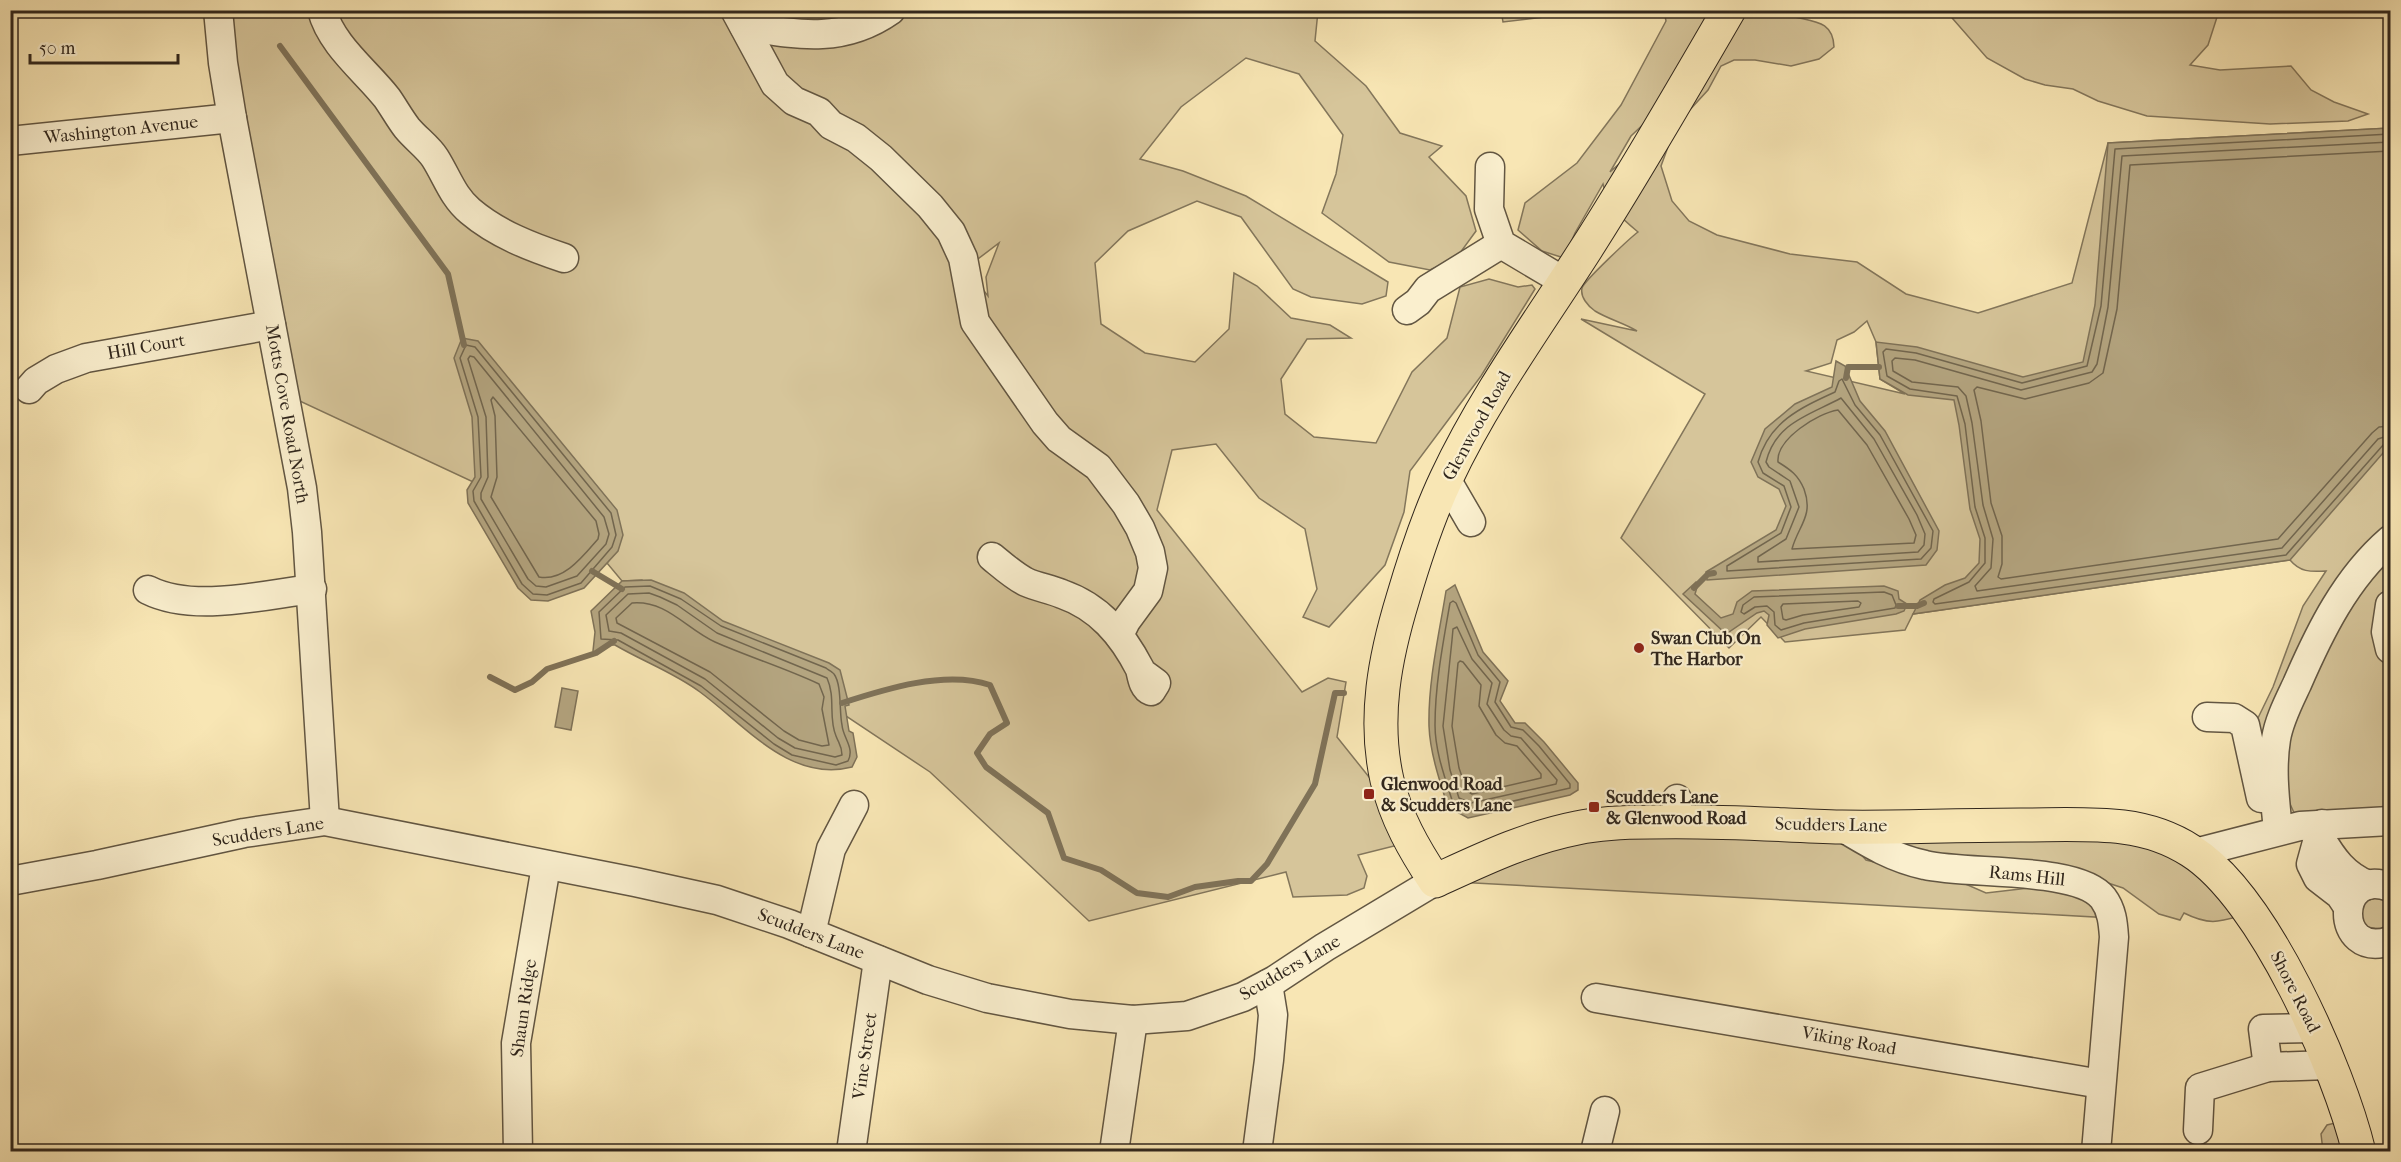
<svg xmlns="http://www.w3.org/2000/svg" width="2401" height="1162" viewBox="0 0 2401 1162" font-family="'IM FELL French Canon',serif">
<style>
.green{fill:#d6c59a;stroke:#83765b;stroke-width:1.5;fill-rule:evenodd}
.water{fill:#b4a580;stroke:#7f7258;stroke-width:1.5}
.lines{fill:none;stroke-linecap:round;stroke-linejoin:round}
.shore{stroke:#72664e;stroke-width:1.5}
.stream{stroke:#7f7258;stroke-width:6}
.minor-casing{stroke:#625642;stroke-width:31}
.major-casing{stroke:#30261c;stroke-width:35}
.minor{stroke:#faefce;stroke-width:28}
.major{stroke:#f8e6b4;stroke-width:33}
.poi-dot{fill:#8f2418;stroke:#faefce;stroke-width:2}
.labels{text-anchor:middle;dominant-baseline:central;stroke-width:4.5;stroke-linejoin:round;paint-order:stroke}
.street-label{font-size:18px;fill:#30261c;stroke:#faefce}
.poi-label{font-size:18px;font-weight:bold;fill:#30261c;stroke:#faefce;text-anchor:start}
</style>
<rect width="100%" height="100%" fill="#f8e6b4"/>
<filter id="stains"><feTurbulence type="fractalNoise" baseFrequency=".00333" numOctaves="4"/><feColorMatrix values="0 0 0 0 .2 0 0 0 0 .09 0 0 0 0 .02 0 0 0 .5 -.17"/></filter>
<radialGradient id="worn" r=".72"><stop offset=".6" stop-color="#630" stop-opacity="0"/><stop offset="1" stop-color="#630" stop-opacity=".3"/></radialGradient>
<!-- green -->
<g class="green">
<polygon points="1501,10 1592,10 1592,11 1503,22"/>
<path d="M143 11H1318L1315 41 1366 86 1400 133 1442 146 1429 157 1466 196 1476 231 1457 257 1430 270 1389 262 1322 213 1336 174 1343 135 1299 74 1246 58 1181 107 1140 159 1183 171 1246 196 1388 282 1386 296 1362 304 1311 297 1293 289 1241 217 1197 201 1128 231 1095 263 1101 324 1145 353 1195 362 1229 329 1234 273 1257 286 1291 318 1330 325 1351 338 1307 339 1281 379 1285 414 1314 437 1376 443 1412 372 1447 338 1460 287 1489 279 1518 287 1532 285 1535 289 1481 376 1410 471 1404 512 1385 565 1329 627 1303 617 1317 589 1305 529 1259 498 1216 444 1172 450 1157 510 1302 692 1328 678 1346 682 1337 737 1397 812 1410 842 1358 855 1367 876 1364 888 1347 895 1293 897 1286 872 1089 921 930 772 642 580 622 581 607 563 610 559 546 516 289 396 220 19ZM999 243 986 277 988 296 966 268Z"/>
<path d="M1664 11H1795L1791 16C1813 22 1833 20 1834 47L1819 59 1791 66 1755 60H1734L1721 66 1708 90 1676 125 1661 166 1672 201 1689 221 1717 235 1790 254 1857 262 1906 294 1978 313 2072 283 2108 143 2390 128V821L2300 826 2281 784 2261 747 2256 722 2273 687 2303 606 2326 571C2310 572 2300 572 2290 560L1913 614 1905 630 1785 642 1761 617 1729 648 1621 538 1705 394 1581 319 1637 331C1624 323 1608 319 1595 311 1588 306 1580 297 1582 288 1584 281 1630 238 1638 232 1620 217 1608 207 1603 184L1575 233 1564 258 1542 251 1518 230 1525 203 1577 163 1621 105 1666 21ZM1651 117 1629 155 1610 172 1631 136ZM1867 321 1876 342 1880 379 1905 394 1806 371 1831 363 1837 340 1854 332Z"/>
<polygon points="1946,11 2219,11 2208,45 2190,65 2220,70 2291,66 2311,90 2334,102 2368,114 2348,121 2270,124 2147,116 2098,101 2073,89 2045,85 2025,79 1987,58"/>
<path d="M1576 828 2139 830 2250 913C2221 921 2212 927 2184 913L2180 920 2159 914 2123 888 2084 875 1859 852 1866 860 1895 867 1938 872 1986 893 2029 888 2073 892 2113 918 1456 882Z"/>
<polygon points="2368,897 2387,900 2390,904 2390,921 2381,929 2366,927 2358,909"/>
<polygon points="2335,1123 2359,1151 2323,1151 2321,1134 2327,1125"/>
</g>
<!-- water -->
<g class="water">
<polygon points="2390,128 2390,445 2290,560 1913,614 1920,600 1945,585 1965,578 1979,563 1980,539 1970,509 1959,425 1954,400 1908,395 1880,379 1876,342 1917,347 2023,377 2083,362 2095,305 2108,143"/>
<polygon points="462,338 478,341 617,510 623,535 618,551 584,588 548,601 531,600 518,588 468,503 467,490 475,477 472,417 454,358"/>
<polygon points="1836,361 1845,366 1860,401 1885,431 1939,531 1937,550 1926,565 1707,580 1706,572 1776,530 1786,506 1779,489 1758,477 1751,462 1765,429 1795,404 1832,387"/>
<path d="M651 580 684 593 723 621 829 663 840 670 849 705 845 706 849 731 853 733 857 757 852 767C790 783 745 725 700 692 675 673 642 661 615 645H607L596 653 593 651 595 632 591 611 622 581Z"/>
<polygon points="1696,582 1698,584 1695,594 1721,618 1733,614 1737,602 1752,591 1884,586 1898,591 1899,599 1907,604 1904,611 1896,614 1805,629 1778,638 1767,625 1769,615 1764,611 1757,613 1726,634 1683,594"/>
<path d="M1455 585 1483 652 1508 681 1500 701 1515 723H1525L1544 742 1578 783V790L1570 795 1468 818 1448 807C1440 782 1430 753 1429 726 1428 681 1439 635 1446 591Z"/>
<polygon points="562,688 578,691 571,730 555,727"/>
</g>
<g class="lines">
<!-- shore -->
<g class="shore">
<polyline points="2390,134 2115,149 2101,306 2087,366 2022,383 1916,353 1886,349 1883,352 1887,376 1910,389 1957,396 1965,424 1975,507 1985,538 1985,563 1969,582 1934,599 1933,602 1935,604 2286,555 2384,444 2390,442"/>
<polyline points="2390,142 2122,156 2108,307 2097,364 2092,372 2021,390 1915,360 1895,358 1892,361 1893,371 1912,382 1958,387 1966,396 1972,423 1983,505 1993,539 1991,568 1975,586 1977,591 2282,548 2378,439 2390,435"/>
<polyline points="2390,151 2130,165 2117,309 2103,373 2089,383 2025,399 1977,387 1974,390 1981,421 1991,503 2002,536 2002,564 1998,577 2001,579 2278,539 2372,433 2379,427 2390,426"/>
<polygon points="466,345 475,347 611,513 616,535 612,547 581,583 547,595 533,594 522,584 474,501 473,491 481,477 478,417 460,358"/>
<polygon points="470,356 474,357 604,517 609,534 606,544 577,576 546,587 536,586 528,579 481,499 481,493 488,477 486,417 468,359"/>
<path d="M1842 379 1855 405 1880 435 1933 531 1931 548 1921 559 1727 571V566L1781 533 1791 507 1784 486 1763 473 1758 462C1769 422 1800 408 1835 392L1839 381Z"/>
<path d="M493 397 596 521 599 534 598 539C584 555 564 582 539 577L491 497 497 477 495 416 491 400Z"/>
<path d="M1841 398 1874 439 1917 515 1925 534 1924 545 1918 552 1758 562V557L1786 539 1799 507 1790 481 1769 467 1766 462C1776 422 1810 415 1841 398Z"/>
<path d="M1838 410 1867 445 1909 519 1916 535 1914 543 1792 549C1798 526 1814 516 1804 489 1798 475 1791 470 1778 462 1776 439 1818 413 1838 410Z"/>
<path d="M650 586 681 599 721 626 826 668C827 669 834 673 834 674 842 685 839 711 842 725 843 738 855 748 848 761L836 765 792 755 774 744 701 686 618 640 601 639 599 612 625 587Z"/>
<polygon points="1884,592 1892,595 1896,605 1895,608 1804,623 1781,630 1775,625 1774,612 1767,606 1755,607 1744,614 1741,612 1743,605 1754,597"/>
<path d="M628 594 649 593 660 597 677 605 717 633 827 678C836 698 828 718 836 736 839 744 842 746 842 755L835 757 795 748 778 738 705 679 621 633 609 631 606 615Z"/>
<path d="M1453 601 1456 603 1478 655 1500 682 1495 702 1511 727 1523 730 1539 746 1570 784V788L1470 811 1453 803C1445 778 1435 751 1435 725 1435 685 1443 643 1450 603Z"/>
<polygon points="1858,601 1861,603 1859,607 1803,615 1786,620 1783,619 1781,607 1783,604"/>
<path d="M632 603C667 600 686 629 715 642 749 657 785 668 819 684L824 697 822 709 829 745 822 746 799 740 784 731 710 672 617 623 616 618Z"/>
<polygon points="1457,627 1472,659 1492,683 1487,704 1504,730 1511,736 1521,738 1557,780 1556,784 1471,803 1459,798 1450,770 1443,726 1452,640 1453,629"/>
<polygon points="1460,661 1463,662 1481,685 1479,706 1496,735 1505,743 1517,746 1541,774 1541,778 1472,794 1467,791 1459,768 1452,726 1458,663"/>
</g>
<!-- stream -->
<g class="stream">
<polyline points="280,46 448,274 464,345"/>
<polyline points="1846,378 1848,367 1879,367"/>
<polyline points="592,571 622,589"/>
<polyline points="1694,588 1708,574 1714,573"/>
<polyline points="1898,606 1917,606 1924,603"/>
<polyline points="490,677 515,690 532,682 547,669 596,653 614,641"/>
<path d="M842 703C885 689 945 670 990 685L1007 723 990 734 977 753 986 767 1048 813 1064 858 1101 870 1137 893 1168 897 1195 887 1238 881H1251L1267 864 1315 784 1335 693H1344"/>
</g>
<!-- minor casing -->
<g class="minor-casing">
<g id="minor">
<polyline points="218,10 223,63 232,118 302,488 307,532 325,821"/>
<path d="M322 10C331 45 366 71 387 98 394 108 400 119 407 128 416 139 428 147 435 158 447 177 453 197 470 211 497 234 531 247 564 258"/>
<polyline points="735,10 775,84 794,101 819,112 831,125 856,138 881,158 930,206 951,232 963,258 975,322 1045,423 1059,439 1098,467 1126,504 1140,528 1150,552 1153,568 1148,591 1126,621 1119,635"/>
<path d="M744 26C798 35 843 44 891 10"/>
<polyline points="10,141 232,118"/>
<polyline points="1490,167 1489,209 1501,244 1565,282"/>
<polyline points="1407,310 1418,302 1428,289 1501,244"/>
<polyline points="29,389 36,381 56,369 86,358 271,325"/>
<polyline points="1446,479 1471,522"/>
<path d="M992 557C1003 566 1014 576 1026 582 1037 587 1050 589 1062 594 1099 607 1122 634 1140 669 1142 677 1143 688 1151 691L1156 683 1141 672"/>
<path d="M148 590C194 613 263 595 312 589"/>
<polyline points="2390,605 2386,632 2390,649"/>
<polyline points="2207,717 2234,718 2245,725 2261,798"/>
<polyline points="1677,799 1677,821"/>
<polyline points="2322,824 2311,864 2318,878 2340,895 2348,907"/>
<path d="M1842 827C1870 844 1893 858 1925 865 1966 875 2078 866 2103 898 2112 910 2113 923 2114 937L2096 1152"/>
<path d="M2278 830C2275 800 2271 770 2276 739 2279 720 2289 701 2297 684 2320 631 2346 578 2390 540"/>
<path d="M2320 837C2333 859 2344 875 2368 885"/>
<polyline points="2195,853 2300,826 2390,821"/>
<polyline points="10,881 97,865 244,833 325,821 635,882 717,900 789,924 928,980 987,998 1070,1014 1133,1020 1187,1016 1243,997 1275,980 1325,947 1435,881"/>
<path d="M2390 887C2335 866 2333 960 2390 941"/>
<polyline points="811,933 831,849 854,805"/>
<polyline points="1596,998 2101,1084"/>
<polyline points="2313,1028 2263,1029 2268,1067 2329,1065"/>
<polyline points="2198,1130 2200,1088 2268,1067"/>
<polyline points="518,1152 516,1043 546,866"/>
<polyline points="851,1152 878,960"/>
<polyline points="1114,1152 1133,1020"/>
<polyline points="1257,1152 1269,1060 1273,1015 1268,984"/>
<polyline points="1595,1152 1605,1111"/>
</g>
</g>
<!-- major casing -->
<g class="major-casing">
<path id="major" d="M1729 10C1682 91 1636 171 1586 249 1538 324 1484 398 1446 479 1428 517 1415 557 1403 598 1385 657 1373 718 1387 780 1396 818 1414 849 1435 881 1481 860 1526 838 1577 828 1601 823 1625 822 1650 822 1714 820 1777 825 1841 827 1901 828 1961 825 2021 825 2055 825 2089 823 2123 827 2147 830 2171 838 2191 851 2264 897 2339 1069 2359 1152"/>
</g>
<!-- minor -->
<use href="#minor" class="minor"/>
<!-- major -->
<use href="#major" class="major"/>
</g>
<!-- markers -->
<g class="poi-dot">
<circle cx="1639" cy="648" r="6"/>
<rect x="1363" y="788" width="12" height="12" rx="3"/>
<rect x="1588" y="801" width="12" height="12" rx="3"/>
</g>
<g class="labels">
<!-- street labels -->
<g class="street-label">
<text transform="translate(121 130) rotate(-6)">Washington Avenue</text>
<text transform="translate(146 347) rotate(-10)">Hill Court</text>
<text transform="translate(287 414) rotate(80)">Motts Cove Road North</text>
<text transform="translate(1477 426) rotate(-61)">Glenwood Road</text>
<text transform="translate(1831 825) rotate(1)">Scudders Lane</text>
<text transform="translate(268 832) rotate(-9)">Scudders Lane</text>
<text transform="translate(2027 876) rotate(6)">Rams Hill</text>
<text transform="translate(811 934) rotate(21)">Scudders Lane</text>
<text transform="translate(1290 968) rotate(-30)">Scudders Lane</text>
<text transform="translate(2295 992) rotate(63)">Shore Road</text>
<text transform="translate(524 1008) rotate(-82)">Shaun Ridge</text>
<text transform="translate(1849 1041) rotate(10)">Viking Road</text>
<text transform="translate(865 1056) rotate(-82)">Vine Street</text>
</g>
<!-- poi labels -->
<g class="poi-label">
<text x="1651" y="638">Swan Club On<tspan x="1651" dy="21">The Harbor</tspan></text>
<text x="1381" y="784">Glenwood Road<tspan x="1381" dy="21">&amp; Scudders Lane</tspan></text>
<text x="1606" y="797">Scudders Lane<tspan x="1606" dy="21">&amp; Glenwood Road</tspan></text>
</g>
</g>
<!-- margin -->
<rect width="2401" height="1162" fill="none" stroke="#f8e6b4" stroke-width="36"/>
<rect x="12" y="12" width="2377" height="1138" fill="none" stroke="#30261c" stroke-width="3"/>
<rect x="18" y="18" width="2365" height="1126" fill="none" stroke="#30261c" stroke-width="1.5"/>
<!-- scale -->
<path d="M30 54v9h148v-9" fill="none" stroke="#30261c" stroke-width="3"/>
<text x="39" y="54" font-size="18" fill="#30261c" stroke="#faefce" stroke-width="4.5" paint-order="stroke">50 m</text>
<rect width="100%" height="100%" filter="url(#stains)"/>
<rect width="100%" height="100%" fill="url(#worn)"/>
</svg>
